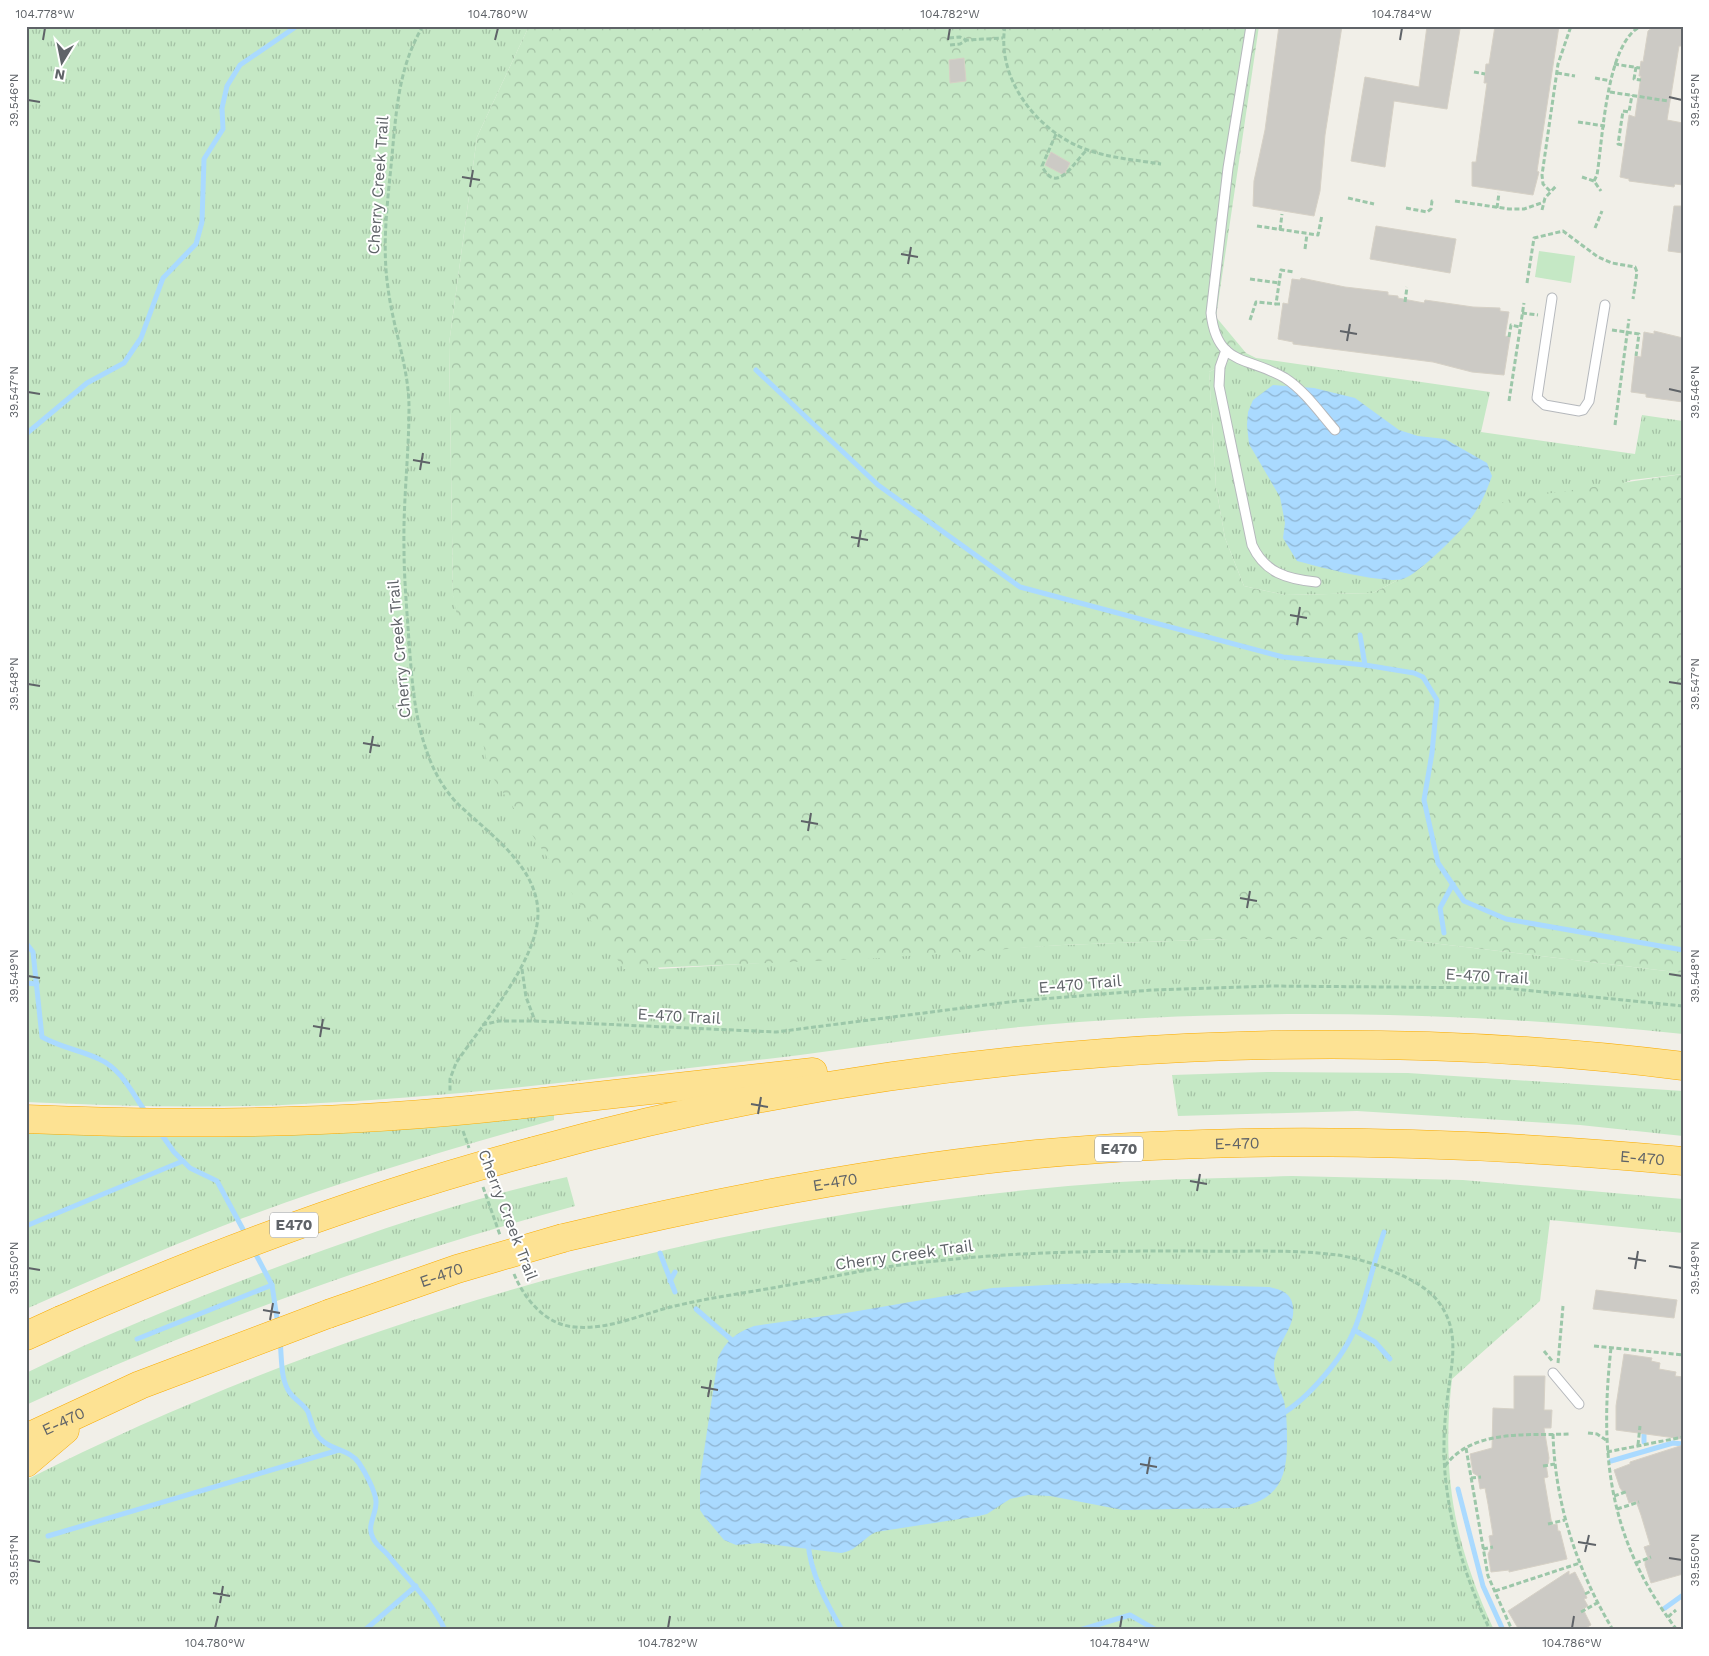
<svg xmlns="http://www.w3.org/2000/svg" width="1709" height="1656" viewBox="0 0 1709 1656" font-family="'Work Sans',sans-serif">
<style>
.grass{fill:url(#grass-tufts)}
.park{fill:url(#park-crowns)}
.garden{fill:#c5e8c5}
.water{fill:url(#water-waves)}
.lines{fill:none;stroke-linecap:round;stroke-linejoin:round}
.stream{stroke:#aadaff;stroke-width:5}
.building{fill:#cccac5;stroke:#d6d1c6}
.service-casing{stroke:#b5b8bc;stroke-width:11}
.motorway-casing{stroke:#f9ab00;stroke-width:29}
.path{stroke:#9cc7a9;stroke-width:3;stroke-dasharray:5 2.5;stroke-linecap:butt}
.service{stroke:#fff;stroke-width:9}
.motorway{stroke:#fde293;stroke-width:28}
.motorway-bridge-casing{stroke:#f9ab00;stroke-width:29;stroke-linecap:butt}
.motorway-bridge{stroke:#fde293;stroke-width:28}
.ticks{fill:none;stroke:#5f6368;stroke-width:2}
.labels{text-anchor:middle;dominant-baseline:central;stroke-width:4;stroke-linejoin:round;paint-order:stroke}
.shield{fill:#fff;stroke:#8f9295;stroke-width:1}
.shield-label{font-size:15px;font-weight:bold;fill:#5f6368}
.street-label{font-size:16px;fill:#5f6368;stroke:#fff}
.neatline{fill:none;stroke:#5f6368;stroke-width:2}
.ticks-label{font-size:12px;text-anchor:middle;fill:#5f6368}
</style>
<defs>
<pattern id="grass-tufts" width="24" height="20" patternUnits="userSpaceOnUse" patternTransform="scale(1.25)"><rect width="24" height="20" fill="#c5e8c5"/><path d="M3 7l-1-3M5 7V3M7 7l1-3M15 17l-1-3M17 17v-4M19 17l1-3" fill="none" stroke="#a3c0a4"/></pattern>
<pattern id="park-crowns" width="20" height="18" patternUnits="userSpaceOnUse" patternTransform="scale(1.25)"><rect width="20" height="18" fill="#c5e8c5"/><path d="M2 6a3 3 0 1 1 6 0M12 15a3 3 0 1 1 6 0" fill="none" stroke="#a3c0a4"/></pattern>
<pattern id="water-waves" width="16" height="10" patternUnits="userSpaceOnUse" patternTransform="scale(1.25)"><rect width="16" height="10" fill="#aadaff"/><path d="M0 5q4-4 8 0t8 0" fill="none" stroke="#8eb4d2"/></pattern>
</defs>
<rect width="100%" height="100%" fill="#f1efe8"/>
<!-- grass -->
<g class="grass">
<path d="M26 26H529L477 137 449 344 453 596 659 969 1062 945 1228 939H1398L1683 973V1034C1469 1012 1255 1007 1041 1025 949 1033 858 1048 767 1059 613 1077 457 1097 302 1104 210 1109 118 1106 26 1102Z"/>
<polygon points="1246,353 1256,358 1490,392 1481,432 1635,454 1642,415 1683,421 1683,474 1631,480 1423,567 1373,593 1285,595 1244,586 1225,538 1216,487 1209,372"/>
<polygon points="1267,1072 1408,1073 1683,1091 1683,1136 1580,1125 1357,1111 1178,1116 1172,1075"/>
<path d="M554 1114V1120C449 1149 345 1180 243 1218 170 1246 98 1277 26 1309V1133L159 1137 247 1136Z"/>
<path d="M1292 1176 1463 1180 1683 1199V1233L1550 1220 1540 1301 1452 1379C1441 1473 1454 1544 1494 1630H26V1480C363 1309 744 1208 1120 1182 1177 1178 1235 1178 1292 1176Z"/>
<path d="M567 1177 575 1206C386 1257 204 1323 26 1405V1373C101 1336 179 1305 256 1275 357 1237 461 1200 567 1177Z"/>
</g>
<!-- park -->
<polygon class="park" points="529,26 1259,26 1216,317 1246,353 1209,372 1216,487 1225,538 1244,586 1285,595 1373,593 1423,567 1472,516 1510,499 1683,474 1683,973 1398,939 1228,939 1062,945 865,959 624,969 489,772 453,596 449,344 477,137"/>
<!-- garden -->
<polygon class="garden" points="1539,251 1575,256 1571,283 1535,277"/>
<!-- water -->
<g class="water">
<path d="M1273 385 1314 388 1355 398 1399 430 1418 436 1445 439 1487 463 1492 476C1487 490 1482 502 1474 514 1464 529 1419 574 1403 579 1382 584 1320 567 1297 561L1283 538 1285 523 1280 497 1249 444 1247 425 1248 412 1253 400Z"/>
<path d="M1127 1283 1269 1287C1280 1289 1292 1293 1293 1307 1296 1329 1273 1346 1274 1368 1274 1379 1281 1390 1284 1401 1287 1414 1287 1429 1287 1443 1287 1483 1275 1502 1234 1508L1123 1510 1050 1496 1028 1495 1010 1499 987 1514 979 1516 876 1532C863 1538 857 1551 841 1553L760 1543 736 1545 724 1540 704 1516 700 1510V1478L718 1358C725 1341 737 1332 754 1326L846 1313 992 1288 1063 1284Z"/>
</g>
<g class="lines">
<!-- stream -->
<g class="stream">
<polyline points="756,370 878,485 1020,587 1283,657 1365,665 1414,673 1423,677 1437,700 1432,753 1424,800 1438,863 1464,901 1506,919 1683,950"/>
<polyline points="26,434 87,383 124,363 141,338 163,278 196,244 202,222 204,159 223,129 222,108 227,86 240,65 297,26"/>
<polyline points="1360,635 1365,665"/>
<polyline points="1444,933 1440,908 1453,884"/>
<path d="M26 943 33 952 42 1037C62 1048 80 1050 99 1059 122 1069 133 1095 147 1114"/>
<polyline points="26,983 37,984"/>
<polyline points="159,1131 174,1152 190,1168 217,1181 246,1235"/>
<polyline points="26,1226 183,1161"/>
<polyline points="253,1249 272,1285 278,1325"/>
<polyline points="660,1253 675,1292"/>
<polyline points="670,1281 675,1272"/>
<polyline points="696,1309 735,1343"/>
<polyline points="1354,1330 1375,1342 1390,1359"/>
<polyline points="137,1339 272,1285"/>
<path d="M280 1341C282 1356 280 1380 290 1393 295 1400 304 1404 308 1412 312 1423 313 1434 324 1442 334 1450 351 1451 359 1463 365 1472 375 1490 376 1501 377 1514 366 1525 373 1538 376 1545 383 1549 388 1555 408 1580 431 1600 445 1630"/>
<path d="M1280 1415C1307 1400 1344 1357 1355 1328 1367 1297 1373 1263 1384 1232"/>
<polyline points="1644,1432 1644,1442"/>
<polyline points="1611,1461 1673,1443 1683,1444"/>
<polyline points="1458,1489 1483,1586 1503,1630"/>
<polyline points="48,1536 339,1450"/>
<path d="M808 1542C810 1573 827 1604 842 1630"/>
<polyline points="1665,1608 1683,1595"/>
<polyline points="365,1630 416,1586"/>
<polyline points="1080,1630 1130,1615 1156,1630"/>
</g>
</g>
<!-- building -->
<g class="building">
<polygon points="1279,26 1342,26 1325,135 1320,191 1314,216 1253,206 1254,181 1265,130"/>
<polygon points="1427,26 1460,29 1447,109 1394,101 1385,167 1351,161 1365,77 1419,87"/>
<polygon points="1495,26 1559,26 1537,171 1539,172 1533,195 1472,186 1472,162 1476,162 1487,83 1484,83 1486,64 1489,64"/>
<polygon points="1654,26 1683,26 1683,46 1679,46 1667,120 1683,123 1683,185 1675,184 1674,187 1629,181 1629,179 1620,177 1629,115 1635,117 1641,76 1639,76 1641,61 1643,62 1648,31"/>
<polygon points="964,58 966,81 950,83 949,60"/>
<polygon points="1051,152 1070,163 1064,175 1045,165"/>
<polygon points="1674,206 1683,206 1683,253 1668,251"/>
<polygon points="1376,226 1456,239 1450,273 1370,259"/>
<polygon points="1301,278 1345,287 1388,292 1388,295 1398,296 1398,298 1424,303 1425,300 1473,307 1500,308 1500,311 1509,312 1505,336 1510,337 1504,375 1472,372 1433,362 1293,344 1293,342 1278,339 1283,303 1288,304 1292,279 1300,280"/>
<polygon points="1654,331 1683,338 1683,402 1646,397 1646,394 1631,392 1635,356 1641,357 1644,332 1654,334"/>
<polygon points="1596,1290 1677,1300 1674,1318 1593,1309"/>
<polygon points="1624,1354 1652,1358 1651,1361 1660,1363 1659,1369 1676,1372 1675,1376 1683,1377 1683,1439 1616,1430 1616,1406"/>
<polygon points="1514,1376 1545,1376 1544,1410 1552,1410 1551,1428 1544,1428 1549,1458 1548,1464 1546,1464 1548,1477 1544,1478 1552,1525 1557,1524 1558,1531 1560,1531 1567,1559 1509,1572 1509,1570 1491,1572 1488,1554 1491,1548 1489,1536 1493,1535 1488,1504 1485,1488 1480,1489 1478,1476 1473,1473 1470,1454 1492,1448 1493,1408 1514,1409"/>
<polygon points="1683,1445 1683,1574 1651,1583 1645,1565 1645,1559 1648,1558 1644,1547 1650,1545 1641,1515 1636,1501 1629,1503 1625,1491 1623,1492 1620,1488 1614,1470 1630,1464 1630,1462"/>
<polygon points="1569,1571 1569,1575 1575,1572 1583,1588 1587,1598 1584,1599 1588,1606 1583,1609 1591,1625 1582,1630 1519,1630 1508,1611"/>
</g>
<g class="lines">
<!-- service casing -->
<g class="service-casing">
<g id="service">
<path d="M1251 26 1228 168 1211 313C1217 367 1248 356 1285 378 1305 391 1320 413 1335 430"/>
<polyline points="1552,298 1537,398 1545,405 1579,411 1583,410 1589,401 1605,305"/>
<path d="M1226 350 1220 367 1219 386 1252 545C1265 573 1287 579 1316 582"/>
<polyline points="1553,1373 1579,1404"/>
</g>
</g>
<!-- motorway casing -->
<g class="motorway-casing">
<g id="motorway">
<polyline points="516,1105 813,1072"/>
<path d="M534 1151C899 1050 1307 1019 1683 1066"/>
<path id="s1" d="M563 1238C721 1200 876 1170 1037 1154 1252 1134 1468 1141 1683 1161"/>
<polyline points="26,1336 61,1320"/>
<path id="s2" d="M26 1438 140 1385 328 1314"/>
<polyline points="26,1463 65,1430"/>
</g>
</g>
<!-- path -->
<g class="path">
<path d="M423 26C397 69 396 117 391 166 387 207 382 247 388 288 393 329 409 367 409 408 409 455 403 501 404 548 404 579 407 611 409 642 412 680 414 716 427 752 433 770 444 790 458 804 489 834 537 865 538 913 538 961 483 1023 456 1063L450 1079V1091"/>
<path d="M1005 26C996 79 1037 131 1085 149 1109 158 1136 160 1161 164"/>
<polyline points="949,38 960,37 966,40"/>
<polyline points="950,45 960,44 967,40 1003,38"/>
<polyline points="1614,64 1640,68"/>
<polyline points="1636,67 1634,79 1641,80"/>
<polyline points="1474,72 1485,74"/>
<polyline points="1557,73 1575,76"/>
<polyline points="1595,78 1611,81"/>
<polyline points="1610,92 1668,101"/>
<polyline points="1578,122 1605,126"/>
<path d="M1056 134 1042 166C1057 197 1075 160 1087 150"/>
<polyline points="1622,145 1618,144 1623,111 1629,112 1632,95"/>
<polyline points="1582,177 1594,181 1601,191"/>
<path d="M1594 181 1597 175C1603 138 1606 43 1641 26"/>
<polyline points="1550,191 1543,184 1542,175 1558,64 1571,26"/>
<polyline points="1348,198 1374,204"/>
<polyline points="1455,201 1509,209 1524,209 1544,202"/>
<polyline points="1406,208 1427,212 1431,209 1432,201 1435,201"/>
<polyline points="1497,208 1499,193"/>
<polyline points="1542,210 1545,198 1557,185"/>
<polyline points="1257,226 1318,235 1322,215"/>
<polyline points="1595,228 1602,211"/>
<polyline points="1280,230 1282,214"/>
<polyline points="1305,249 1307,234"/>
<polyline points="1250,279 1279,283"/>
<polyline points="1527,283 1534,238 1563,231 1598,257 1612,263 1635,267 1637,272 1633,299"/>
<polyline points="1405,302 1407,287"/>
<polyline points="1280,304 1276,304 1281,270 1294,272"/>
<polyline points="1522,313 1538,315"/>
<polyline points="1250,320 1256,302 1276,304"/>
<polyline points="1612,330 1639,334 1636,356"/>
<polyline points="1509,337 1511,325 1520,327"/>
<polyline points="1509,401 1524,303"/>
<polyline points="1615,425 1629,319"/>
<polyline points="522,969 526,997 535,1021"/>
<polyline points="482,1025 499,1021 535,1021 776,1032 1017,1001 1152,990 1270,986 1504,988 1683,1006"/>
<polyline points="463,1131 469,1148"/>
<polyline points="483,1187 500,1235"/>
<path d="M514 1274C525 1300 546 1325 575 1327 609 1330 639 1315 671 1307 711 1297 753 1292 794 1284 841 1275 888 1265 936 1261 1023 1251 1112 1251 1199 1251 1244 1252 1292 1249 1337 1255 1365 1259 1419 1277 1437 1300 1462 1331 1451 1365 1447 1401 1444 1424 1443 1449 1445 1473 1450 1528 1466 1580 1490 1630"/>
<polyline points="1594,1346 1683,1355"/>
<path d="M1611 1348C1599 1456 1609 1541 1677 1630"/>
<polyline points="1544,1351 1553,1362"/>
<polyline points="1558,1363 1563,1306"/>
<polyline points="1588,1433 1597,1434 1606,1440"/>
<path d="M1553 1434C1555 1504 1577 1570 1613 1630"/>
<polyline points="1638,1445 1640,1426"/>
<polyline points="1466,1448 1488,1576 1512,1630"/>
<polyline points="1607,1452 1683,1437"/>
<path d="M1445 1466C1473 1428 1529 1436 1570 1434"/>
<polyline points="1543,1466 1555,1464"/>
<polyline points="1471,1478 1481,1477"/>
<polyline points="1614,1496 1628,1491"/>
<polyline points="1617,1509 1639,1502"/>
<polyline points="1548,1524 1565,1520"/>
<polyline points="1483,1549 1493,1547"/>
<polyline points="1636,1563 1651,1557"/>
<polyline points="1495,1591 1580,1563"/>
<polyline points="1585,1594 1591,1591"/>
<polyline points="1581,1612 1597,1603"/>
<polyline points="1668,1617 1676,1610"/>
<polyline points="1523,1630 1526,1628"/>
</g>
<!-- service -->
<use href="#service" class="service"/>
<!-- motorway -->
<use href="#motorway" class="motorway"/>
<!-- motorway-bridge casing -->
<g class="motorway-bridge-casing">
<g id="motorway-bridge">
<path d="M26 1119C190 1126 354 1124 516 1105"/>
<path id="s3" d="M328 1314 457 1269 563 1238"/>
<path d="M61 1320C216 1252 371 1194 534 1151"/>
</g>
</g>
<!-- motorway-bridge -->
<use href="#motorway-bridge" class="motorway-bridge"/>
</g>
<!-- ticks -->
<path class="ticks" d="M43 40 45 28M495 40 498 28M948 40 950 28M1400 40 1402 28M1669 97 1682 100M28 100 40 102M462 177 480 180M470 187 473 170M901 254 918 257M908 264 911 247M1340 331 1357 334M1347 341 1350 324M1669 389 1682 392M28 392 40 394M413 460 430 463M420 470 423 453M851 537 868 540M858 547 861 530M1290 615 1307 618M1297 625 1300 607M1669 682 1682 684M28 684 40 686M363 743 380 746M370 753 373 736M801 821 818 824M808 831 811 813M1240 898 1257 901M1247 908 1250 891M1669 974 1682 976M28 976 40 978M313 1026 330 1029M320 1037 323 1019M751 1104 768 1107M758 1114 761 1097M1190 1181 1207 1184M1197 1191 1200 1174M1628 1258 1646 1261M1669 1266 1682 1268M28 1268 40 1270M1635 1269 1638 1251M263 1310 280 1313M270 1320 273 1303M701 1387 718 1390M708 1397 711 1380M1140 1464 1157 1467M1147 1474 1150 1457M1578 1542 1596 1545M1585 1552 1589 1535M1669 1558 1682 1560M28 1560 40 1562M213 1593 230 1596M220 1603 223 1586M215 1628 218 1616M668 1628 670 1616M1120 1628 1122 1616M1572 1628 1574 1616"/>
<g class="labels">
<!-- shield labels -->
<g class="shield">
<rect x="1095" y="1136.5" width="48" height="25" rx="4"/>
<rect x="270" y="1212.5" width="48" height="25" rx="4"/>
</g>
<g class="shield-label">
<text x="1119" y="1149">E470</text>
<text x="294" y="1225">E470</text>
</g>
<!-- street labels -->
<g class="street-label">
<text transform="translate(378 185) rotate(-86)">Cherry Creek Trail</text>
<text transform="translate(399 649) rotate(-95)">Cherry Creek Trail</text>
<text transform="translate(1487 976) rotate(3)">E-470 Trail</text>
<text transform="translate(1080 984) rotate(-5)">E-470 Trail</text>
<text transform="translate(679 1016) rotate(3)">E-470 Trail</text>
<text stroke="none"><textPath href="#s1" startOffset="682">E-470</textPath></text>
<text stroke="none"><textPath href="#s1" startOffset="1088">E-470</textPath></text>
<text stroke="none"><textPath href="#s1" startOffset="278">E-470</textPath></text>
<text transform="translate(508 1215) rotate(69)">Cherry Creek Trail</text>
<text transform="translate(904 1255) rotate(-8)">Cherry Creek Trail</text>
<text stroke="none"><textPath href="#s3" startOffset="120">E-470</textPath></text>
<text stroke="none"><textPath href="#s2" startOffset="41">E-470</textPath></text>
</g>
</g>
<!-- border -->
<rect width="1709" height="1656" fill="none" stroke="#ffffff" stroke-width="55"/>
<!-- north arrow -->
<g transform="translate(62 62) rotate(190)" stroke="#ffffff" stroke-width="4" paint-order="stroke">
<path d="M0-4L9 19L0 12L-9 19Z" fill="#5f6368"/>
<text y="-8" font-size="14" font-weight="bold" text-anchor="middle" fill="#5f6368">N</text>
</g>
<rect x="28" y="28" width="1654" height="1600" class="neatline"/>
<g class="ticks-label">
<text x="45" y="18">104.778°W</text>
<text x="498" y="18">104.780°W</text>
<text x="950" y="18">104.782°W</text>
<text x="1402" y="18">104.784°W</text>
<text transform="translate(1695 100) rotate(-90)" y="4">39.545°N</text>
<text transform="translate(14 100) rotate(-90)" y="4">39.546°N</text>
<text transform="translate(1695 392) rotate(-90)" y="4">39.546°N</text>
<text transform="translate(14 392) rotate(-90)" y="4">39.547°N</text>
<text transform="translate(1695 684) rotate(-90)" y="4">39.547°N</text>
<text transform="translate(14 684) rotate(-90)" y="4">39.548°N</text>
<text transform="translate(1695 976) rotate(-90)" y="4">39.548°N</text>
<text transform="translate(14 976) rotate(-90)" y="4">39.549°N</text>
<text transform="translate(1695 1268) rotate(-90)" y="4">39.549°N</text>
<text transform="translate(14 1268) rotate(-90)" y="4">39.550°N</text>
<text transform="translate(1695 1560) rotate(-90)" y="4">39.550°N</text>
<text transform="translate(14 1560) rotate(-90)" y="4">39.551°N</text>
<text x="215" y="1647">104.780°W</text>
<text x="668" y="1647">104.782°W</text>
<text x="1120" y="1647">104.784°W</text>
<text x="1572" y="1647">104.786°W</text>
</g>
</svg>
